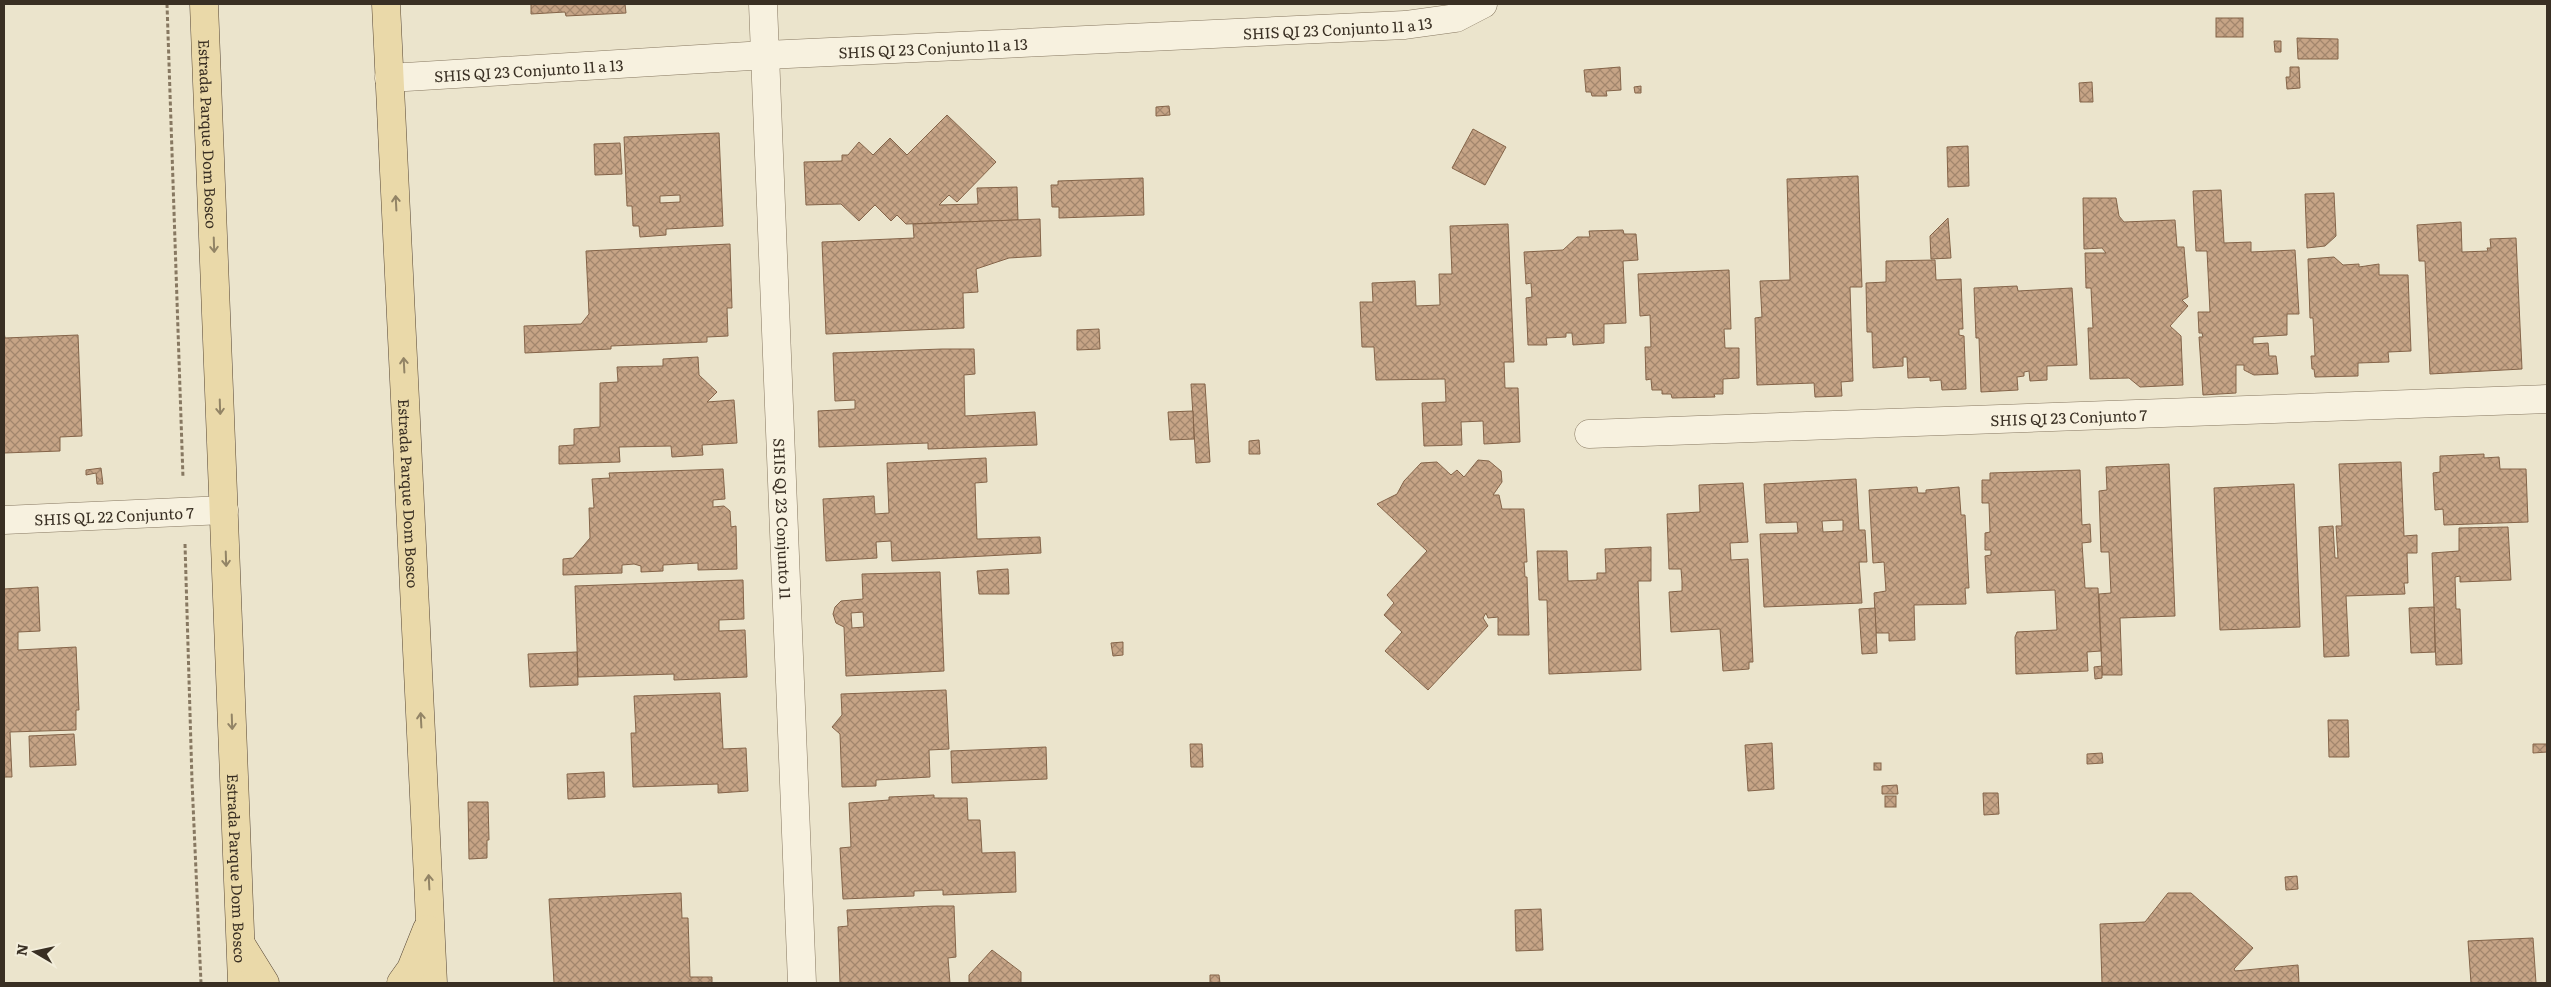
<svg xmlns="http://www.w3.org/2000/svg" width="2551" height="987" viewBox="0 0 2551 987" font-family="Literata,serif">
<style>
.building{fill:url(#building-cross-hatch);stroke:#846449;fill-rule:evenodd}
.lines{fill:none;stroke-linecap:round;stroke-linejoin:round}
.street-casing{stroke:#877861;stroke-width:29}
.primary-casing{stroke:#564635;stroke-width:29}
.path{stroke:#877861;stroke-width:3;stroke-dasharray:4 2.5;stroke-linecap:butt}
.street{stroke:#f7f1df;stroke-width:28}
.primary{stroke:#ead9a9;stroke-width:28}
.oneway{stroke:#928466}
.labels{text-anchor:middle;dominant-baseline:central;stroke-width:4;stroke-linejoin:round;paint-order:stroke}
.street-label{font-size:15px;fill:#392f23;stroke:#f3eedb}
</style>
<defs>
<pattern id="building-cross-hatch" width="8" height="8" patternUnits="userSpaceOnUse" patternTransform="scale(1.25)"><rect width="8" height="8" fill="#c6a486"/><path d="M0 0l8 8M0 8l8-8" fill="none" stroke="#a2866d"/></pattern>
</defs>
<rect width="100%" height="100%" fill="#ebe4cc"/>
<!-- building -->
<g class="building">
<polygon points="531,4 625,4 626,13 566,16 565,12 531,14"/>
<rect x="2216" y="18" width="27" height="19"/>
<polygon points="2297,38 2338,39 2338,59 2298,59"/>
<polygon points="2274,41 2281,41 2281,52 2275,52"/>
<polygon points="1620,67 1621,90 1606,91 1607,96 1592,96 1591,92 1586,92 1584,70"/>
<polygon points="2290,67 2299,67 2300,88 2287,89 2286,77 2290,77"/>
<polygon points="2092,82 2093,102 2080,102 2079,83"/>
<polygon points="1641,86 1641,93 1635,93 1634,87"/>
<polygon points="1169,106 1170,115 1156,116 1156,107"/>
<polygon points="947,115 996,162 957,202 949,195 939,205 978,204 977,188 1017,187 1018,220 906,224 897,215 891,221 875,205 859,221 841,204 806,205 804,162 842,161 842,155 848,155 859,142 873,155 890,138 907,155"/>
<polygon points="1473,129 1506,147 1485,185 1452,168"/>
<path d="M719 133 723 226 666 229V235L640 237 639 226H633L632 206H627L624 137ZM680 195V202L660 203V196Z"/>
<polygon points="620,143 622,174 595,175 594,144"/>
<polygon points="1968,146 1969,186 1948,187 1947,147"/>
<polygon points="1858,176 1862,287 1850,287 1853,381 1841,382 1842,396 1815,397 1814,383 1757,385 1755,318 1762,317 1760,281 1790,280 1787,179"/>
<polygon points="1143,178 1144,215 1059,218 1059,207 1052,207 1051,185 1058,185 1058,181"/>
<polygon points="2221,190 2224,243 2251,242 2251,252 2295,250 2299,314 2287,314 2287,335 2253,337 2253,344 2268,343 2269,356 2276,356 2278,374 2254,375 2244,370 2244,365 2236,365 2236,393 2203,395 2199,337 2203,337 2202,333 2199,333 2198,312 2210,312 2207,251 2196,251 2193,191"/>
<polygon points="2334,193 2336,236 2325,246 2307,248 2305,194"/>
<polygon points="2083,198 2116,198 2119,216 2124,222 2175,220 2177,247 2184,247 2188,297 2182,300 2188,306 2170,326 2181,336 2183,385 2140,387 2129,378 2090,379 2088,328 2093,328 2091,288 2086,288 2085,253 2106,253 2102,248 2084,249"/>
<polygon points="1948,218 1951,258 1931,259 1930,236"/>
<polygon points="1040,219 1041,256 1009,258 976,269 978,292 963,293 964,328 826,334 822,242 914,238 913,224"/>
<polygon points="2461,222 2462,252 2488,251 2487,248 2491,248 2490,239 2516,238 2522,369 2430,374 2425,261 2419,261 2417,225"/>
<polygon points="1508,224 1514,362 1504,362 1505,388 1518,388 1520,442 1484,444 1483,421 1461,422 1462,445 1424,446 1422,403 1446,402 1445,379 1376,380 1374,347 1362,347 1360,302 1373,302 1372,283 1415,281 1416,306 1440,305 1439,274 1452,274 1450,226"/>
<polygon points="1623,230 1624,234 1636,234 1638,260 1623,261 1626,323 1604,324 1604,343 1573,345 1572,333 1566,333 1566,337 1546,338 1547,345 1528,345 1526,298 1532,297 1531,283 1526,284 1524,252 1563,250 1577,237 1590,237 1589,231"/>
<polygon points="730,244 732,308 727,308 728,336 707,337 707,342 611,346 611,349 525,353 524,326 581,324 589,314 586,251"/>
<polygon points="2334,257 2343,265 2359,264 2359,267 2379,264 2379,275 2408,275 2411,351 2388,352 2389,362 2358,363 2358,376 2315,377 2314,369 2312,369 2311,356 2315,356 2313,318 2310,318 2308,259"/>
<polygon points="1935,260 1936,280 1961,279 1963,329 1959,329 1959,335 1964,336 1966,389 1942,390 1941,380 1930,381 1930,377 1908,378 1907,357 1903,357 1903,366 1873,368 1872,332 1867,332 1866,283 1886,282 1886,261"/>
<polygon points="1729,270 1731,329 1724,329 1725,348 1739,348 1739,378 1723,379 1723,394 1714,394 1715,397 1672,398 1671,394 1662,394 1662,390 1652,390 1651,379 1646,380 1645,347 1651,347 1650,315 1640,316 1638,274"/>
<polygon points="2017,286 2018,291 2072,288 2077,365 2047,366 2047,380 2030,381 2029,371 2024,372 2024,376 2017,377 2018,390 1981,392 1979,338 1976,338 1974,288"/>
<polygon points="1099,329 1100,349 1077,350 1077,330"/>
<polygon points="4,332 5,338 78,335 82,436 60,437 60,451 4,453"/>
<polygon points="942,349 974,349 975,374 964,375 965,416 1035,412 1037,445 928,449 928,443 819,447 818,411 855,409 855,400 835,401 833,353"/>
<polygon points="698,357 699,375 717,392 707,402 734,400 737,443 702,445 703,455 672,457 671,446 619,447 620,462 559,464 559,446 574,445 574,429 600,427 600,383 618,382 617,367 663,366 663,359"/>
<polygon points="1191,384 1205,384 1210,462 1196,463"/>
<polygon points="1193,411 1194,439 1170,440 1168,412"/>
<polygon points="1259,440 1260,454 1249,454 1249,441"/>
<polygon points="2484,454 2484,458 2499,457 2500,469 2526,469 2528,522 2444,525 2443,509 2435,510 2433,473 2440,472 2440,456"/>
<polygon points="986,458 987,482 975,483 977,539 1040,537 1041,553 892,561 891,541 876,542 877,558 826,561 823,499 874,496 875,514 889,513 887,463"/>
<polygon points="1478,460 1489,461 1501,471 1502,482 1493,495 1499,495 1502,509 1524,509 1527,562 1524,562 1525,577 1527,577 1529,635 1498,635 1498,617 1488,618 1486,613 1483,618 1488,626 1428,690 1385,651 1402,632 1384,615 1394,603 1387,595 1427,551 1377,504 1397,494 1404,481 1421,463 1437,462 1451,475 1457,470 1464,477"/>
<polygon points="2401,462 2404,536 2417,535 2417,553 2407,553 2408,583 2404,583 2405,594 2346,596 2349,656 2324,657 2319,527 2333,526 2335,558 2338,558 2336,526 2342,526 2339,464"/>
<polygon points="2169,464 2175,616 2120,618 2122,675 2102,675 2099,594 2111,593 2109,552 2101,552 2099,491 2107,490 2106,467"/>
<polygon points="101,468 103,484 97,484 96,473 86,475 86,470"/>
<polygon points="723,469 725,499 713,500 713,507 724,506 730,511 731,527 736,526 737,569 698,570 698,563 663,565 663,571 641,572 641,566 634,564 622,565 622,573 563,575 563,559 573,558 590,538 589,508 594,508 592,479 610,478 609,473"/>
<polygon points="2080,470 2082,525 2090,524 2091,542 2082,543 2085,588 2098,588 2101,651 2087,652 2088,671 2016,674 2015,637 2017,632 2057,630 2055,590 1987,593 1985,556 1991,555 1991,550 1985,550 1985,533 1990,532 1989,503 1982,503 1982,480 1990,480 1990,473"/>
<path d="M1856 479 1859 530H1865L1867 562H1859L1862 603 1764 607 1760 534 1798 533 1797 522 1766 523 1764 484ZM1843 520V531L1823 532 1822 521Z"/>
<polygon points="1743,483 1748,542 1730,543 1731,560 1748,559 1753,662 1749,662 1749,669 1723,671 1720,629 1671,632 1669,592 1682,591 1682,581 1681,569 1669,569 1667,514 1700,512 1699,485"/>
<polygon points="2294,484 2300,627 2220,630 2214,488"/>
<polygon points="1917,487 1918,493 1926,493 1926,490 1959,487 1961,515 1965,515 1969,588 1965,588 1966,604 1914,605 1915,640 1889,641 1889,633 1876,633 1874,593 1886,591 1884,562 1873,563 1869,490"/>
<polygon points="2508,527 2511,580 2460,582 2460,576 2455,577 2456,609 2460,609 2462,664 2436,665 2432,553 2459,551 2459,528"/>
<polygon points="1651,547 1651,581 1638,581 1641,670 1549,674 1547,600 1539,600 1537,551 1567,551 1568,581 1597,580 1597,573 1606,573 1605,549"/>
<polygon points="1008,569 1009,594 979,594 977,571"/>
<path d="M940 572 944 671 846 676 844 627 836 623 833 614 835 607 841 601 863 599 862 574ZM863 612 864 627 852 628 851 613Z"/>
<polygon points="743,580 744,619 719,620 719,631 745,630 747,677 674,680 674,674 578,677 575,586"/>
<polygon points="38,587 40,631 18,632 18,650 76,647 79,710 76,710 76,730 10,732 12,777 4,777 4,589"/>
<polygon points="2434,607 2435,652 2411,653 2409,608"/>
<polygon points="1875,608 1877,653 1862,654 1859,609"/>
<polygon points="1123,642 1123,655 1113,656 1111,643"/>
<polygon points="577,652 578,685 530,687 528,654"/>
<polygon points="2102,666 2102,678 2095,679 2094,667"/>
<polygon points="946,690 949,749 929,750 930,777 876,780 876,786 842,787 840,734 832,727 842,715 841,694"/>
<polygon points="720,693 723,749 746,748 748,791 718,793 718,784 633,787 631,733 636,733 634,696"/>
<polygon points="2328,720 2348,720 2349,757 2329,757"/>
<polygon points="74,734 76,765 30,767 29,736"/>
<polygon points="1772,743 1774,789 1748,791 1745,745"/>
<polygon points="1190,744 1202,744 1203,767 1191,767"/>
<polygon points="2533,744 2547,744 2547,752 2533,753"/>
<polygon points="1046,747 1047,779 952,783 951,751"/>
<polygon points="2102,753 2103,763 2087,764 2087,754"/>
<rect x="1874" y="763" width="7" height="7"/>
<polygon points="604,772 605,797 568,799 567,774"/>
<polygon points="1897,785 1898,794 1882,794 1882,786"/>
<polygon points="1983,793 1998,793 1999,814 1984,815"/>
<polygon points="934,795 934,798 967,798 968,820 980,820 982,853 1015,852 1016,892 943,895 943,890 914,891 914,896 843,899 840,848 851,847 849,803 889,800 889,797"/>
<rect x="1885" y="796" width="11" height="11"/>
<polygon points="468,802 488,802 489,840 487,840 487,858 469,859"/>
<polygon points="2297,876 2298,889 2286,890 2285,877"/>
<polygon points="681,893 682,918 688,918 690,977 712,977 712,983 554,983 549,899"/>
<polygon points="2168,893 2191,893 2253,948 2234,969 2235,971 2298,965 2299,983 2102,983 2100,924 2145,922"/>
<polygon points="935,906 954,906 956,957 948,958 950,983 840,983 838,927 848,926 847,910"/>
<polygon points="1541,909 1543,950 1516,951 1515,910"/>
<polygon points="2533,938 2536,983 2471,983 2468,941"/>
<polygon points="992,950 1021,972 1021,983 969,983 969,975"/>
<polygon points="1210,975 1219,975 1220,983 1210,983"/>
</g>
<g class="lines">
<!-- street casing -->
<g class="street-casing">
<g id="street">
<path id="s1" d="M763 4 802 983"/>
<path id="s2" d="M389 78 766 55 1405 25 1456 18 1483 4"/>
<path id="s3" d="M1589 434 2547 399"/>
<path id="s4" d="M4 520 224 510"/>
</g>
</g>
<!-- primary casing -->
<g class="primary-casing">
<g id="primary">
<path id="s5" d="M204 4 242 983"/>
<path id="s6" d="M386 4 433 983"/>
<polyline points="242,946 265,983"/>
<polyline points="401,983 411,969 427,929"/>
</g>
</g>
<!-- path -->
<g class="path">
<polyline points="167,4 183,478"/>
<polyline points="185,544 192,781 201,983"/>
</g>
<!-- street -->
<use href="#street" class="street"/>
<!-- primary -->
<use href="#primary" class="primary"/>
</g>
<!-- one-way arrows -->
<defs><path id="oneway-shaft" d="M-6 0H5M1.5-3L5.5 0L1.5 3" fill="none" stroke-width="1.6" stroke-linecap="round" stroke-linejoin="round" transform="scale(1.25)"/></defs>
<g class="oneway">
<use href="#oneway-shaft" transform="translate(396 203) rotate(-93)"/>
<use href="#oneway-shaft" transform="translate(214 245) rotate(88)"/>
<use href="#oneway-shaft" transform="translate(404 365) rotate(-93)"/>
<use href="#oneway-shaft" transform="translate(220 407) rotate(88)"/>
<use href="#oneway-shaft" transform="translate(226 559) rotate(88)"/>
<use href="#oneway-shaft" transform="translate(421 720) rotate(-93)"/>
<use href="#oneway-shaft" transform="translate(232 722) rotate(88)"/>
<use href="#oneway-shaft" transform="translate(429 882) rotate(-93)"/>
</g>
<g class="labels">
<!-- street labels -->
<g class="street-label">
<text stroke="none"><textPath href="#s2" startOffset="950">SHIS QI 23 Conjunto 11 a 13</textPath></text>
<text stroke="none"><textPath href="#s2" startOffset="545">SHIS QI 23 Conjunto 11 a 13</textPath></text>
<text stroke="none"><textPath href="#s2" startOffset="140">SHIS QI 23 Conjunto 11 a 13</textPath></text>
<text stroke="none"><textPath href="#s5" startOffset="130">Estrada Parque Dom Bosco</textPath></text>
<text stroke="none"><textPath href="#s3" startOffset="480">SHIS QI 23 Conjunto 7</textPath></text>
<text stroke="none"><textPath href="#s6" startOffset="490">Estrada Parque Dom Bosco</textPath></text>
<text stroke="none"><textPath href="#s4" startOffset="110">SHIS QL 22 Conjunto 7</textPath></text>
<text stroke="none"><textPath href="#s1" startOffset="515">SHIS QI 23 Conjunto 11</textPath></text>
<text stroke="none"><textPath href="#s5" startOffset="865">Estrada Parque Dom Bosco</textPath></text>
</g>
</g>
<!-- border -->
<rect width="2551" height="987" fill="none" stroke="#392f23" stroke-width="10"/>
<!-- north arrow -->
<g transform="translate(35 952) rotate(279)" stroke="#f3eedb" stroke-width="4" paint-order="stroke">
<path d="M0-4L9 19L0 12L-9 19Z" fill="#392f23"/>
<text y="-8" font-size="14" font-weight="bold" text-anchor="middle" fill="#392f23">N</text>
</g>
</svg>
